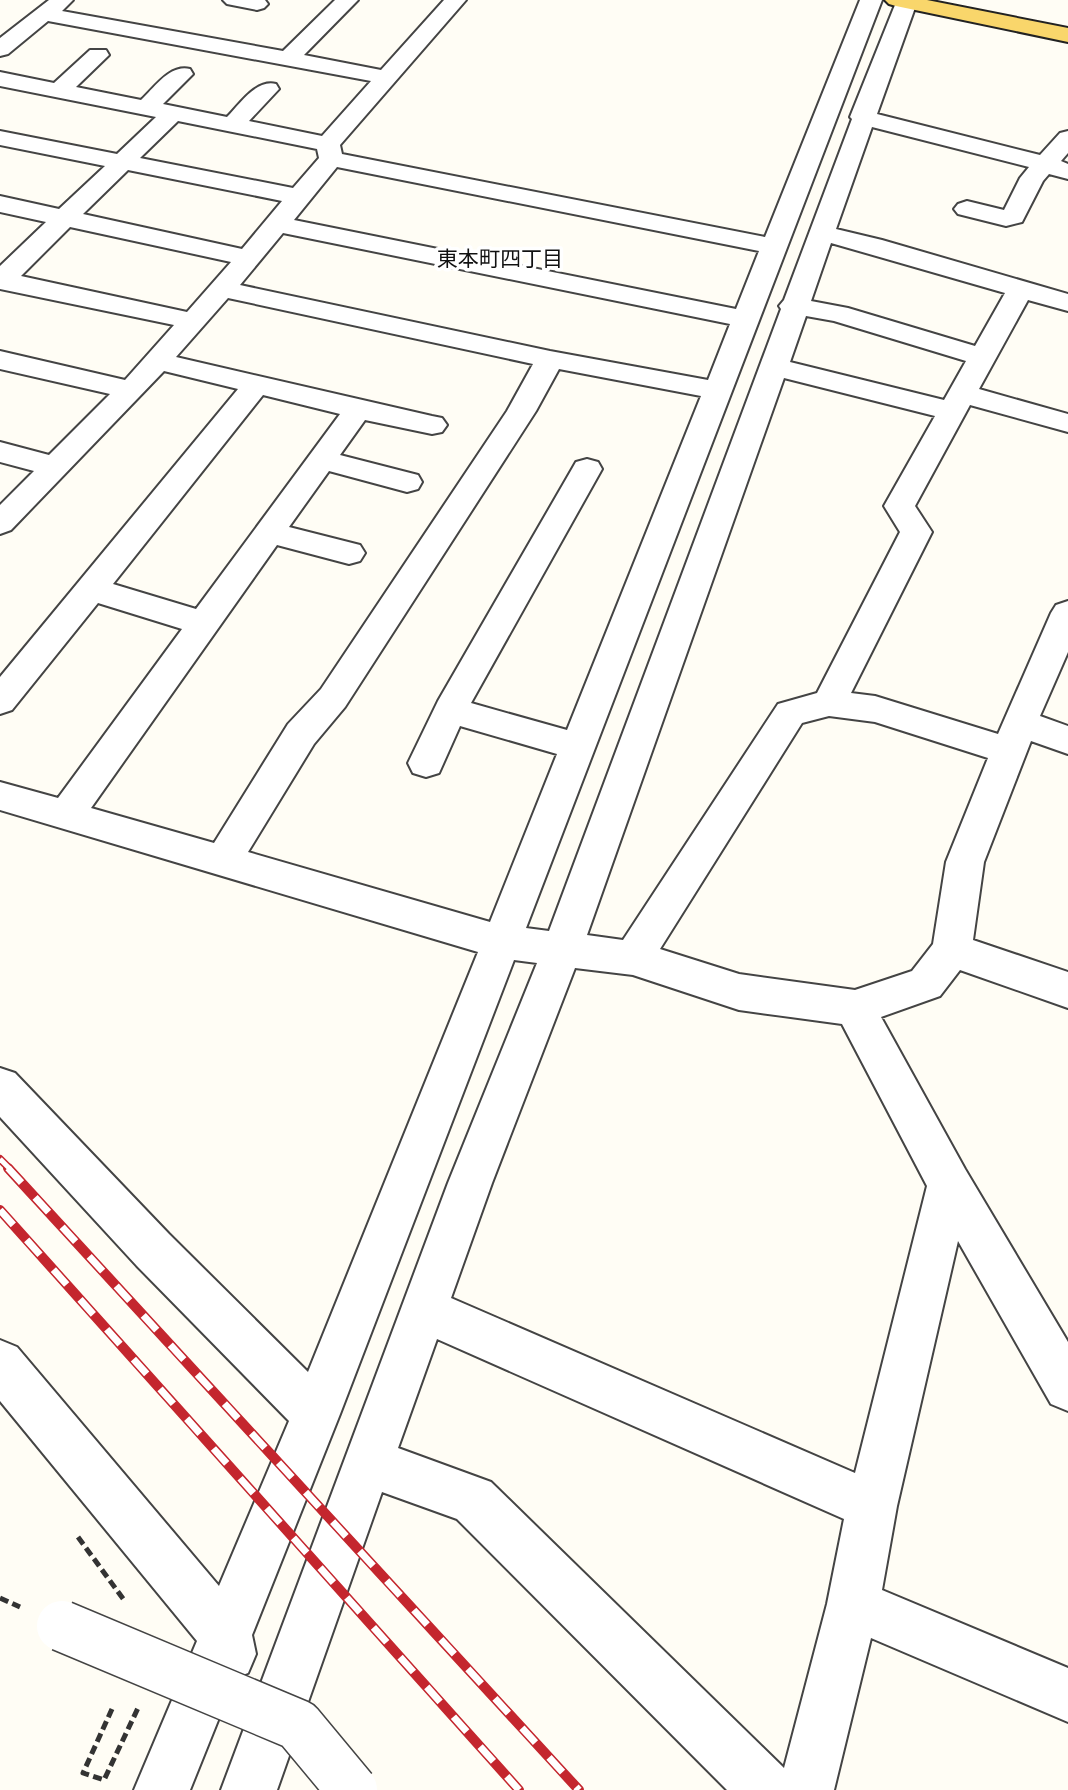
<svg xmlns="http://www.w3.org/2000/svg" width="1068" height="1790" viewBox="0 0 1068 1790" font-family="Literata,'Noto Sans JP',serif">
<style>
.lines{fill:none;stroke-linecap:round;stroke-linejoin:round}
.minor-casing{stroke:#444;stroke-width:4}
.major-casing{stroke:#222;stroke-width:4}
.path{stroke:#333;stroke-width:5;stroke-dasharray:9 4.5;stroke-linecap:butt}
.minor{fill:#fff;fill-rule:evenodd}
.major{fill:#f9d66b;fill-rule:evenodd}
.rail-far1-casing{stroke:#c4262e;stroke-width:8}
.rail-casing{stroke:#c4262e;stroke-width:10}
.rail-far1{stroke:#fff;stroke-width:5;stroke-dasharray:16;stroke-linecap:butt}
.rail{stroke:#fff;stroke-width:7;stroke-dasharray:20;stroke-linecap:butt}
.minor-bridge-casing{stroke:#444;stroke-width:53;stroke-linecap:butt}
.minor-bridge{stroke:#fff;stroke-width:50}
.labels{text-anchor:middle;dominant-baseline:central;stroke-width:7;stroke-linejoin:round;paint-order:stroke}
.far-neighbourhood-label{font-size:21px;fill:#111;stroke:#fff}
</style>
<rect width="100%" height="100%" fill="#fffdf5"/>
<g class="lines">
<!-- minor casing -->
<g class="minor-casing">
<g id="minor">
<path d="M49 0H73L62 11 283 51 335 0H358L304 55 381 70 444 0H466L340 145 342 154 765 237 860 0H882L526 928 549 931 781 309 779 306 784 300 852 119 850 117 897 0 917 2 877 114 1040 155 1060 133 1068 131V153L1061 161 1068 164V179L1049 174 1043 181 1022 222 1006 226 958 214 954 209 958 204 967 201 1004 210 1020 178 1029 167 872 127 836 229 882 240 1068 294V311L1028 300 979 389 1068 414V432L970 405 915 506 932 532 851 693 875 696 998 734 1051 613 1056 605 1068 601V652L1040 716 1068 726V754L1031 741 984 862 973 940 1068 972V1008L960 970 940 996 881 1017 965 1169 1068 1342V1411L1051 1404 958 1241 897 1506 882 1590 1068 1668V1722L871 1638 834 1790H727L457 1519 382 1492 277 1790H221L448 1183 537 963 514 960 340 1414 252 1635 256 1654 248 1673 235 1678 190 1790H134L197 1641 0 1401V1340L17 1347 219 1586 289 1421 137 1266 0 1117V1068L15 1073 169 1234 308 1372 478 952 0 810V782L58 798 182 629 98 603 12 710 0 714V677L238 389 164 371 11 530 0 534V505L34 471 0 462V442L49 455 110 394 0 369V351L125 380 174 325 0 289V266L46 222 0 212V196L59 209 105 166 0 145V131L117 154 156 117 0 86V72L54 83 90 50H106L109 55 76 87 141 100C155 87 170 64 190 69L193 74 163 104 227 117C240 104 256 79 276 84L279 89 249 121 322 136 371 81 48 21 8 54 0 56V38ZM178 121 317 149 319 158 293 188 140 158ZM337 167 759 251 736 309 294 220ZM128 170 282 201 242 249 83 214ZM70 227 231 262 187 312 21 276ZM283 233 730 324 708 380 550 351 240 285ZM831 243 1005 293 975 346 848 308 811 301ZM228 298 533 364 507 411 321 689 288 724 214 843 91 808 277 545 349 564 360 561 365 553 360 545 289 527 329 471 407 492 418 489 422 482 418 475 340 455 365 420 432 434 442 432 447 425 442 418 432 416 176 357ZM806 316 834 321 966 361 944 400 790 362ZM559 369 701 396 567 730 471 703 602 469 598 462 587 459 576 462 572 469 438 701 408 763 413 773 426 777 439 773 460 726 557 754 490 922 248 852 314 744 345 707 536 411ZM784 378 935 416 884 506 900 532 817 693 778 704 623 940 587 935ZM263 395 340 414 196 609 113 584ZM829 716 875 722 988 758 946 862 933 944 912 971 855 990 739 974 660 949 802 723ZM575 968 633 975 739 1010 842 1024 927 1186 855 1473 451 1298 492 1183ZM437 1339 844 1519 827 1604 784 1768 491 1482 398 1448Z"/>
<polygon points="223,0 265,0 268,4 264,8 257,10 227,4"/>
</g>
</g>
<!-- major casing -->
<g class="major-casing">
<polygon id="major" points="885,0 927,0 1068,28 1068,42 896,6 889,4"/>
</g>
<!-- path -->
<g class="path">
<polyline points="78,1537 124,1600"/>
<polyline points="0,1598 20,1607"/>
<polyline points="112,1709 83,1773 104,1780 138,1708"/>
</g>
<!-- minor -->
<use href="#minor" class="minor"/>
<!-- major -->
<use href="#major" class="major"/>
<!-- rail-far1 casing -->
<g class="rail-far1-casing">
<polyline id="rail-far1" points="0,1159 10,1169"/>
</g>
<!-- rail casing -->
<g class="rail-casing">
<g id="rail">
<polyline points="8,1168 579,1790"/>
<polyline points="0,1210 519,1790"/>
</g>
</g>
<!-- rail-far1 -->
<use href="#rail-far1" class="rail-far1"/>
<!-- rail -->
<use href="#rail" class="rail"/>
<!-- minor-bridge casing -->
<g class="minor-bridge-casing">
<polyline id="minor-bridge" points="62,1626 298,1725 352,1790"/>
</g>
<!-- minor-bridge -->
<use href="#minor-bridge" class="minor-bridge"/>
</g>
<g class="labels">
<!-- far-neighbourhood labels -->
<g class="far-neighbourhood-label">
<text x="500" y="256">東本町四丁目</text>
</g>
</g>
</svg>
